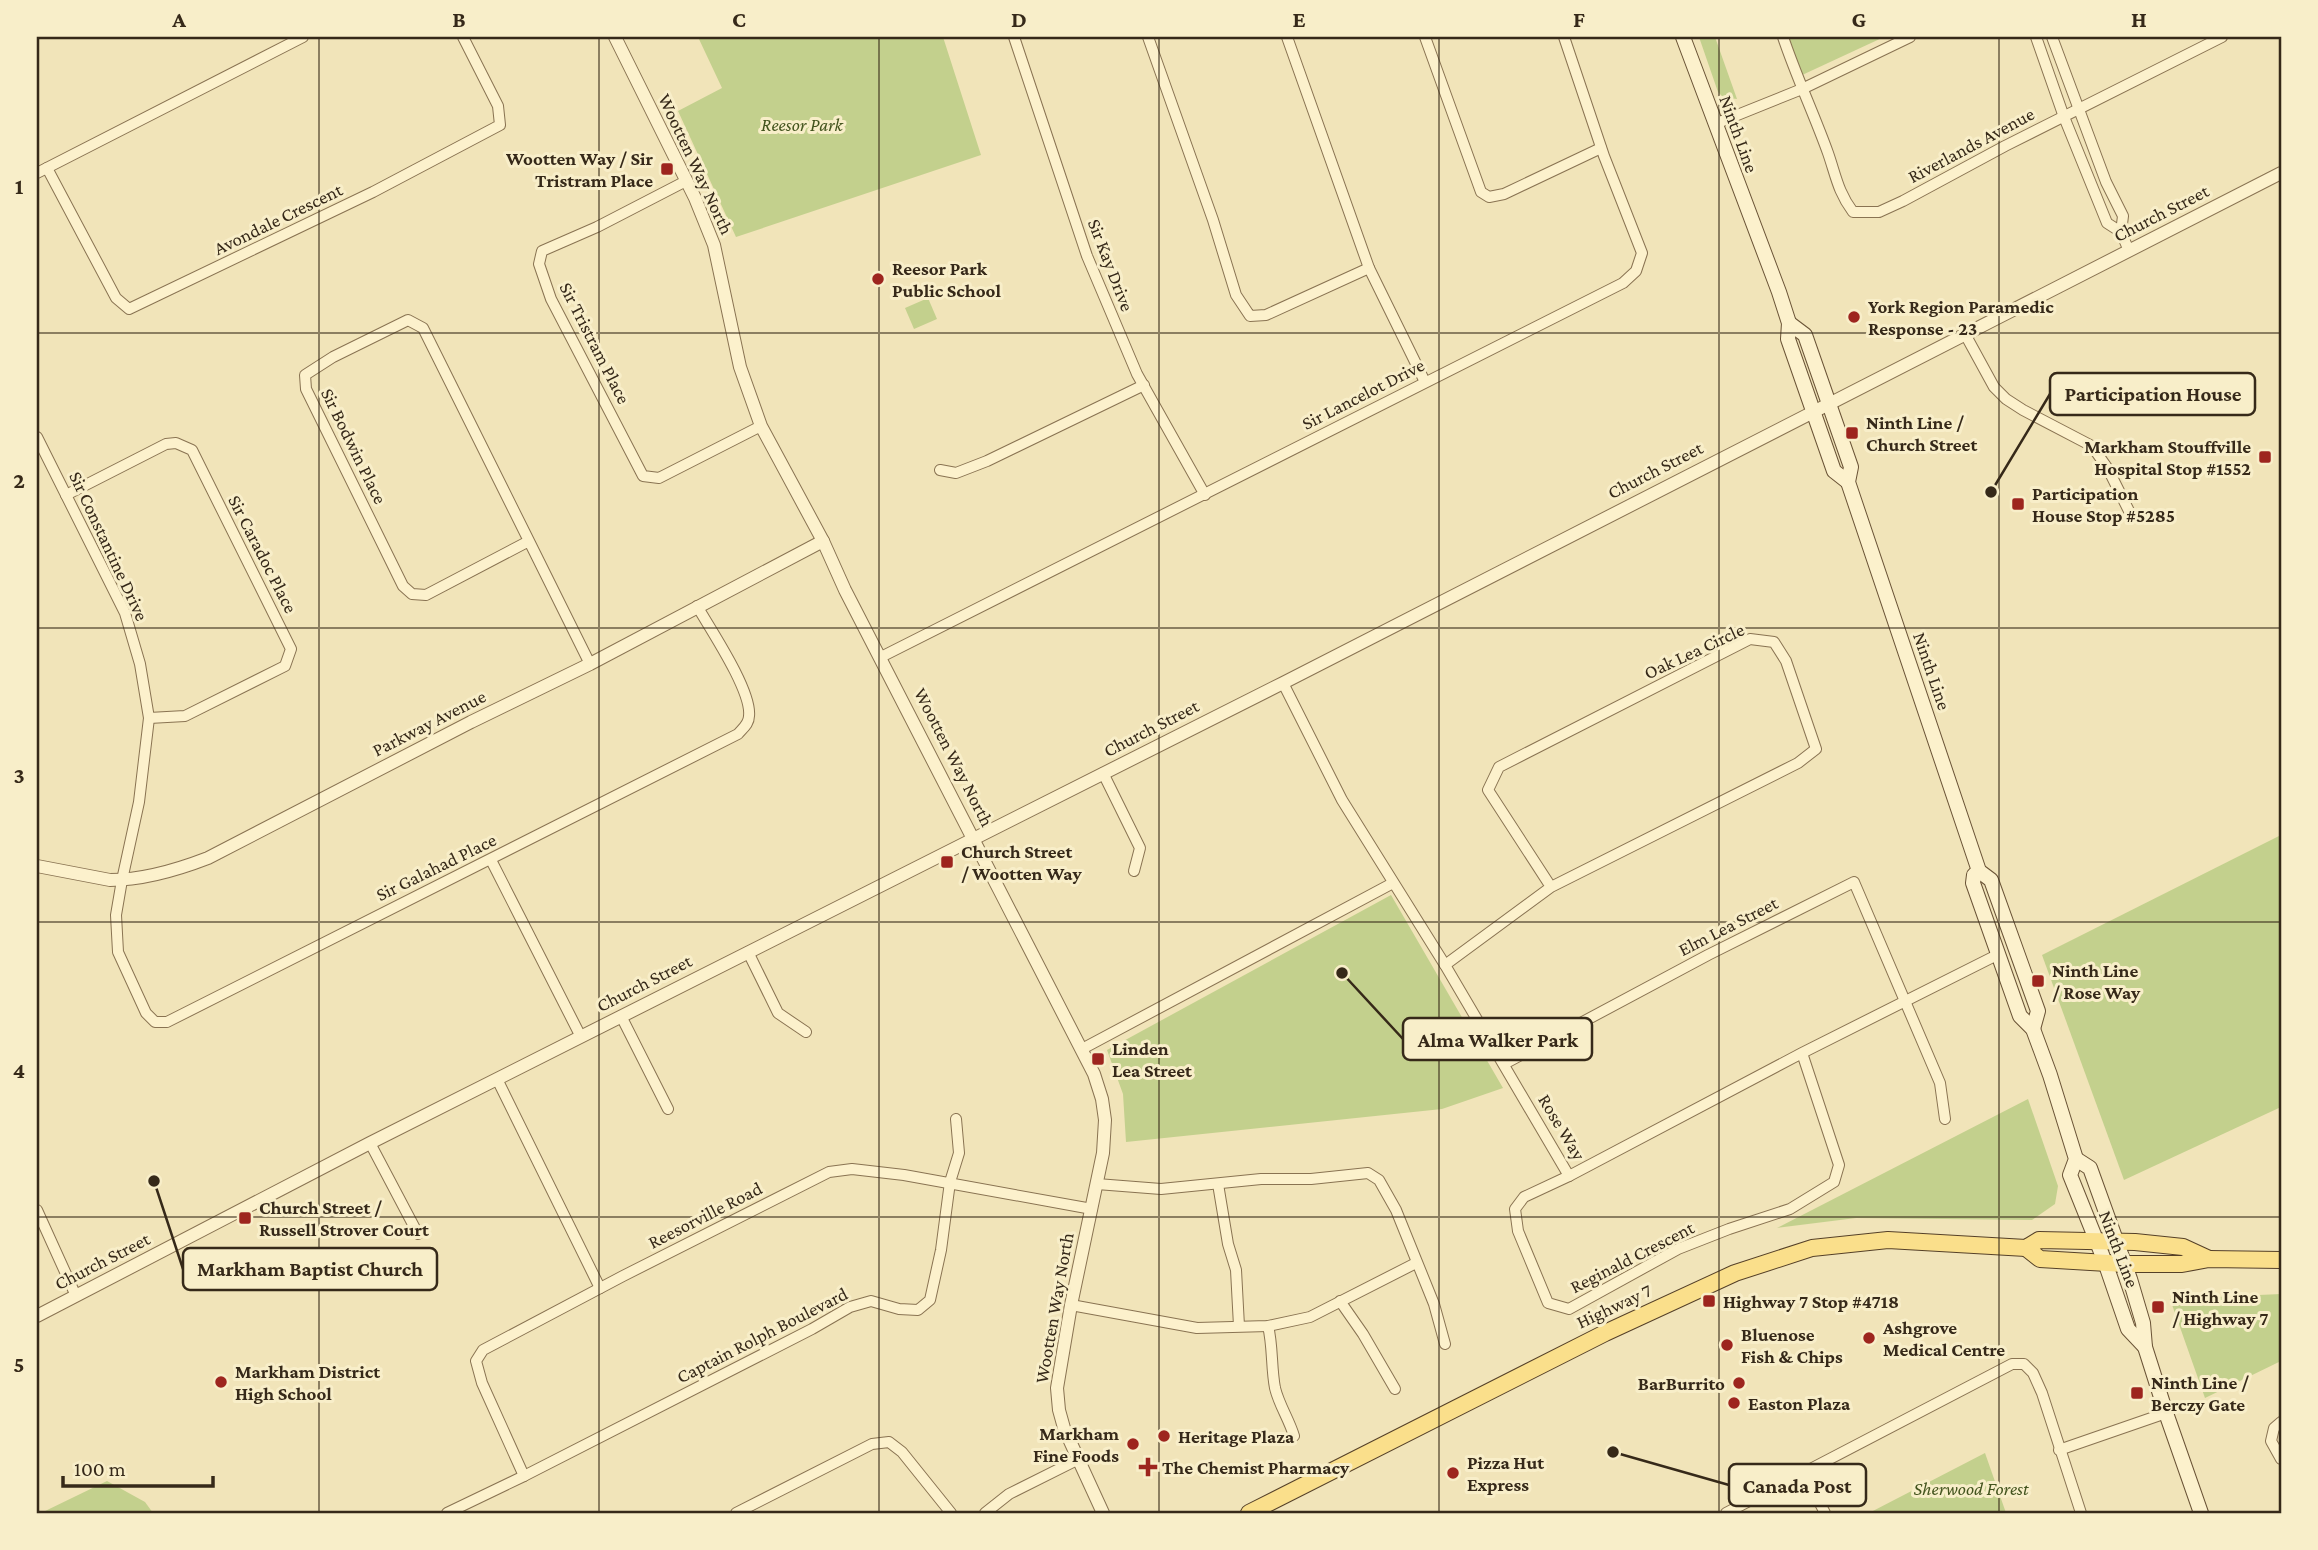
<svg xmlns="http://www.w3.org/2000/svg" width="2318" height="1550" viewBox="0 0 2318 1550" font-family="'Crimson Pro',serif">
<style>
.green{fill:#c3d08d}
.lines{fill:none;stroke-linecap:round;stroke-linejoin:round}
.minor-casing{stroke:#897352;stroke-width:12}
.tertiary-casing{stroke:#897352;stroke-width:14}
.secondary-casing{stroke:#6a5336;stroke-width:16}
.primary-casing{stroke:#554028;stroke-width:18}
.minor{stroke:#fcf1cc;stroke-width:10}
.tertiary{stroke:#fcf1cc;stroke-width:12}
.secondary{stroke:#fcf1cc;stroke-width:14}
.primary{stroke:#fadf8b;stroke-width:16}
.grid{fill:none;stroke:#362919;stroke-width:2;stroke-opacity:0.55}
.poi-dot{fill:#9d251e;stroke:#f8eec9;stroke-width:2.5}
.labels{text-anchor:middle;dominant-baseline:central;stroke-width:6;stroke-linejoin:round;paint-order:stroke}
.park-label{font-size:19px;font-style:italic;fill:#43541e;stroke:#f8eec9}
.street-label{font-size:19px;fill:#362919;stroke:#f8eec9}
.poi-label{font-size:19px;font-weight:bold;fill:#362919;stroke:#f8eec9;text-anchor:start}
.leader{fill:none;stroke:#362919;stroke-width:2.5}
.callout-dot{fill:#362919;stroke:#f8eec9;stroke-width:2.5}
.callout{fill:#f8eec9;stroke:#362919;stroke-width:2.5}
.callout-label{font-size:21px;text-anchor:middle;font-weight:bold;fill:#362919}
.neatline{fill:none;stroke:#362919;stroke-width:2.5}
.grid-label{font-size:23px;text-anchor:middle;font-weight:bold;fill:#362919}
</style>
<rect width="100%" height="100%" fill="#f1e4b9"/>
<!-- green -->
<g class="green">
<polygon points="698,37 943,37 981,155 736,237 678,111 722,88"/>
<polygon points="1699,37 1715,37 1737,99 1730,98 1727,101 1718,92"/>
<polygon points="1787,37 1884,37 1800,76"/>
<polygon points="928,298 937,319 914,329 905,308"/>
<polygon points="2281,835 2281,1107 2124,1180 2042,955"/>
<polygon points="1391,895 1503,1088 1442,1109 1126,1142 1123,1094 1107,1050"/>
<polygon points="2028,1099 2058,1186 2055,1204 2032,1220 1856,1218 1777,1228"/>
<polygon points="2281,1294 2281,1361 2205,1398 2170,1299"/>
<polygon points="1985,1453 2006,1513 1869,1513"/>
<polygon points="107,1481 145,1502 153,1513 41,1513"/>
</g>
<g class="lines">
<!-- minor casing -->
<g class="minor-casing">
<g id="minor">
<polyline points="1014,37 1087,256 1137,374 1205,495"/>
<polyline points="1148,37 1213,220 1236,295 1250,316 1266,315 1369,268"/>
<polyline points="1287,37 1369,268 1425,382"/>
<polyline points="1425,37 1481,192 1489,197 1504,194 1601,148"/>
<path d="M1783 37C1796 76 1814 114 1828 153 1836 176 1838 192 1853 212H1879L1903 201 2005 146 2222 37"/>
<polyline points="2036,37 2064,117 2107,223 2121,232"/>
<polyline points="2052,37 2106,182 2123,216 2121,232 2129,251"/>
<polyline points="1715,124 1802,89 1910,37"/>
<polyline points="47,168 116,298 129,309 373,192 500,125 498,106 463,37"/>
<polyline points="37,173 303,37"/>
<polyline points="686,181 597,227 542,251 539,264 551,299 643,476 659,478 761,426"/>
<polyline points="1965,334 1994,387 2006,399 2023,410 2092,446 2108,469 2130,513"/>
<path d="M37 437 125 613 140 664 149 718 139 802 122 880 116 915 118 952 146 1013 155 1022H167L738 734C743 728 749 724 749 716 752 691 711 630 697 606"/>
<polyline points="940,470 956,473 987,461 1144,385"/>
<polyline points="66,495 166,444 176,443 192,450 291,649 285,666 185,716 149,718"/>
<polyline points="529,541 423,328 408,320 333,357 305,375 306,389 403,586 412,594 426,595 529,541 590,664"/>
<polyline points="881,657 1623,283 1636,271 1642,253 1604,156 1564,37"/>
<polyline points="1283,683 1342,800 1445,965 1569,1176"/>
<polyline points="1103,773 1140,848 1134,871"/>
<polyline points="491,860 581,1037"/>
<polyline points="748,952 778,1013 806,1032"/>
<polyline points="1445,965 1551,887 1488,790 1499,767 1750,639 1774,642 1786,661 1816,749 1798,763 1551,887"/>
<polyline points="621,1016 668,1109"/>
<polyline points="1082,1049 1393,883"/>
<polyline points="1802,1053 1839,1165 1834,1182 1790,1209 1729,1229 1678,1249 1569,1309 1548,1303 1518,1231 1515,1209 1524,1197 1569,1176 1802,1053 1997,955"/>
<polyline points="1504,1064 1708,955 1854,882 1940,1083 1945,1119"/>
<polyline points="497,1079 600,1288"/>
<polyline points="370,1143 418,1234"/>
<polyline points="1097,1184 1161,1189 1261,1179 1311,1179 1368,1173 1379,1180 1396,1210 1434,1304 1445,1344"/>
<polyline points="1218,1184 1228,1244 1236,1270 1239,1326"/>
<polyline points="37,1210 76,1296"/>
<polyline points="1340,1301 1363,1334 1395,1389"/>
<polyline points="1071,1305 1197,1328 1268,1326 1310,1317 1416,1263"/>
<path d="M1268 1326C1273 1346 1271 1367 1275 1388 1279 1405 1289 1419 1294 1436"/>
<polyline points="2281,1422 2274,1428 2271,1441 2281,1459"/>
<polyline points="2059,1450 2166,1413"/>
<polyline points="1804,1473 1825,1513"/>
<polyline points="524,1476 482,1383 476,1361 483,1350 623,1276 829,1172 852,1169 904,1175 1092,1209"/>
<polyline points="447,1513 524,1476 812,1329 850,1307 871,1301 899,1309 918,1310 930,1300 941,1250 950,1182 959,1153 956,1119"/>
<polyline points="736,1513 872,1444 889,1442 902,1452 951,1513"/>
<polyline points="985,1513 1009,1494 1077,1460"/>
<polyline points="1726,1513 2012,1364 2024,1364 2033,1373 2042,1393 2081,1513"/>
</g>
</g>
<!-- tertiary casing -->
<g class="tertiary-casing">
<g id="tertiary">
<polyline points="615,37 695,198 714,245 740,367 761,426 823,541 845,590 1094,1074 1102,1099 1105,1120 1103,1153 1071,1305 1057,1388 1059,1410 1064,1428 1103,1513"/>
<path d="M37 866 110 880C144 880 177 870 208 858L471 722 590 664 823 541"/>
<polyline points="37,1316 370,1143 1283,683 2281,173"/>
</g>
</g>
<!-- secondary casing -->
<g class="secondary-casing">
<g id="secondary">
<polyline points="1683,37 1779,292 1789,323 1788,339 1834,471 1848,482"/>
<polyline points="1789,323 1805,335 1851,467 1848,482 1979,871 1991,880 2038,1011 2033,1029"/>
<polyline points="1979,871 1974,875 1973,883 2020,1016 2033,1029 2050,1075 2076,1159 2070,1175 2105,1262 2128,1329 2145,1347"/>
<polyline points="2076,1159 2090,1168 2130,1279 2143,1323 2145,1347 2166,1413 2201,1513"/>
</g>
</g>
<!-- primary casing -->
<g class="primary-casing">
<g id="primary">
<polyline points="2026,1248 2040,1259 2124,1264 2182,1264 2209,1259 2281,1260"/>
<polyline points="1249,1513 1605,1333 1735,1273 1812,1248 1888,1240 2026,1248 2039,1240 2135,1242 2183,1247 2209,1259"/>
</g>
</g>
<!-- minor -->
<use href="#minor" class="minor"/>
<!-- tertiary -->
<use href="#tertiary" class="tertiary"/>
<!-- secondary -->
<use href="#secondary" class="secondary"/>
<!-- primary -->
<use href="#primary" class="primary"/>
</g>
<!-- grid -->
<path class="grid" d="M319 37V1513M599 37V1513M879 37V1513M1159 37V1513M1439 37V1513M1719 37V1513M1999 37V1513M37 333H2281M37 628H2281M37 922H2281M37 1217H2281"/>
<!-- markers -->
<g class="poi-dot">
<rect x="660" y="162" width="14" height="14" rx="3.5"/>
<circle cx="878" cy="279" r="7"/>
<circle cx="1854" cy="317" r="7"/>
<rect x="1845" y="426" width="14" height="14" rx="3.5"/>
<rect x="2258" y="450" width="14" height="14" rx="3.5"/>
<rect x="2011" y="497" width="14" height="14" rx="3.5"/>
<rect x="940" y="855" width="14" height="14" rx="3.5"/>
<rect x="2031" y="974" width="14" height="14" rx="3.5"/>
<rect x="1091" y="1052" width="14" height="14" rx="3.5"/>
<rect x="238" y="1211" width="14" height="14" rx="3.5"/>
<rect x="1702" y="1294" width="14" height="14" rx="3.5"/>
<rect x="2151" y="1300" width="14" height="14" rx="3.5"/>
<circle cx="1869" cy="1338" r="7"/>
<circle cx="1727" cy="1345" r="7"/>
<circle cx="221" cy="1382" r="7"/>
<circle cx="1739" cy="1383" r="7"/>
<rect x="2130" y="1386" width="14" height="14" rx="3.5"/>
<circle cx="1734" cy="1403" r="7"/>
<circle cx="1164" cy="1436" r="7"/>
<circle cx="1133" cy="1444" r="7"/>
<path d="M1144.5 1456.5h7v7h7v7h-7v7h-7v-7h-7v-7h7z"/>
<circle cx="1453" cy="1473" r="7"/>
</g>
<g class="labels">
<!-- park labels -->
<g class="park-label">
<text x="802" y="124">Reesor Park</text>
<text x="1971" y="1488">Sherwood Forest</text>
</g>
<!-- street labels -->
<g class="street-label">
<text transform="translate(1739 134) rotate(70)">Ninth Line</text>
<text transform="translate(1971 145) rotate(-28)">Riverlands Avenue</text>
<text transform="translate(696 164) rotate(65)">Wootten Way North</text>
<text transform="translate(2161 213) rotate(-27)">Church Street</text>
<text transform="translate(278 219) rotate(-26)">Avondale Crescent</text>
<text transform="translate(1111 265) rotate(69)">Sir Kay Drive</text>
<text transform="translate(595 343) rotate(63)">Sir Tristram Place</text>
<text transform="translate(1363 394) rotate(-27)">Sir Lancelot Drive</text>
<text transform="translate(354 446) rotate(64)">Sir Bodwin Place</text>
<text transform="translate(1655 470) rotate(-27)">Church Street</text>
<text transform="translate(109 546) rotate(65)">Sir Constantine Drive</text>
<text transform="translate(263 554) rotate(63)">Sir Caradoc Place</text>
<text transform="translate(1694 651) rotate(-25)">Oak Lea Circle</text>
<text transform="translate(1932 671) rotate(71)">Ninth Line</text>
<text transform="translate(429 723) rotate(-27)">Parkway Avenue</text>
<text transform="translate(1151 728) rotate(-27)">Church Street</text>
<text transform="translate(954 757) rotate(63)">Wootten Way North</text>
<text transform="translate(436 867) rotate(-26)">Sir Galahad Place</text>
<text transform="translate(1728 926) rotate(-27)">Elm Lea Street</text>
<text transform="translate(644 983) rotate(-27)">Church Street</text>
<text transform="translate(1562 1127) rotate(59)">Rose Way</text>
<text transform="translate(705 1215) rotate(-27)">Reesorville Road</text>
<text transform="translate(2119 1249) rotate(69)">Ninth Line</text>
<text transform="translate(1632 1257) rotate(-27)">Reginald Crescent</text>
<text transform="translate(102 1261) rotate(-27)">Church Street</text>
<text transform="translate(1614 1306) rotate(-25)">Highway 7</text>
<text transform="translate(1054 1308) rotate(-80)">Wootten Way North</text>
<text transform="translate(762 1335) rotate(-27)">Captain Rolph Boulevard</text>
</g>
<!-- poi labels -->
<g class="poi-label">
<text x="653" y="158" text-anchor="end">Wootten Way / Sir<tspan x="653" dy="22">Tristram Place</tspan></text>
<text x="892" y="268">Reesor Park<tspan x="892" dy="22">Public School</tspan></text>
<text x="1868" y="306">York Region Paramedic<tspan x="1868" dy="22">Response - 23</tspan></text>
<text x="1866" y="422">Ninth Line /<tspan x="1866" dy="22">Church Street</tspan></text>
<text x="2251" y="446" text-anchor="end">Markham Stouffville<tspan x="2251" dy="22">Hospital Stop #1552</tspan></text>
<text x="2032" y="493">Participation<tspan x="2032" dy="22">House Stop #5285</tspan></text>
<text x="961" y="851">Church Street<tspan x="961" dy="22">/ Wootten Way</tspan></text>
<text x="2052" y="970">Ninth Line<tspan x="2052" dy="22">/ Rose Way</tspan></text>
<text x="1112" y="1048">Linden<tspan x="1112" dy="22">Lea Street</tspan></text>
<text x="259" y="1207">Church Street /<tspan x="259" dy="22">Russell Strover Court</tspan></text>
<text x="2172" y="1296">Ninth Line<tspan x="2172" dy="22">/ Highway 7</tspan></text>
<text x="1723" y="1301">Highway 7 Stop #4718</text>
<text x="1883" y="1327">Ashgrove<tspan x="1883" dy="22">Medical Centre</tspan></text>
<text x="1741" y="1334">Bluenose<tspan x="1741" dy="22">Fish &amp; Chips</tspan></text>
<text x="235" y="1371">Markham District<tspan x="235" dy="22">High School</tspan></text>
<text x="2151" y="1382">Ninth Line /<tspan x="2151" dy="22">Berczy Gate</tspan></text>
<text x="1725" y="1383" text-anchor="end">BarBurrito</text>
<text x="1748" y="1403">Easton Plaza</text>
<text x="1119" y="1433" text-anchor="end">Markham<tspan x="1119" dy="22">Fine Foods</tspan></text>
<text x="1178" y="1436">Heritage Plaza</text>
<text x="1467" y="1462">Pizza Hut<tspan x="1467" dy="22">Express</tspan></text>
<text x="1162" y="1467">The Chemist Pharmacy</text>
</g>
</g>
<!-- callouts -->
<path class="leader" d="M1991 492L2050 394M1342 973L1403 1039M154 1181L183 1269M1613 1452L1729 1485"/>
<g class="callout-dot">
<circle cx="1991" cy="492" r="7"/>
<circle cx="1342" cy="973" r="7"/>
<circle cx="154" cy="1181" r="7"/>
<circle cx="1613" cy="1452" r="7"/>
</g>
<g class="callout">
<rect x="2050" y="373" width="205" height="42" rx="7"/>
<rect x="1403" y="1018" width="189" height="42" rx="7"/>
<rect x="183" y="1248" width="254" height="42" rx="7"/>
<rect x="1729" y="1464" width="137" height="42" rx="7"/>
</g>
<g class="callout-label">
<text x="2153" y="401">Participation House</text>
<text x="1498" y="1047">Alma Walker Park</text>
<text x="310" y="1276">Markham Baptist Church</text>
<text x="1797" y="1493">Canada Post</text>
</g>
<!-- border -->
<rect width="2318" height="1550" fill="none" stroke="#f8eec9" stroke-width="77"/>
<!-- scale -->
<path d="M63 1476v10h150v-10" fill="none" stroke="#362919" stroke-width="3.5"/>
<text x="74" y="1476" font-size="21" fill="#362919" stroke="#f8eec9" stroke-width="5" paint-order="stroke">100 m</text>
<rect x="38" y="38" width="2242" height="1474" class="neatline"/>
<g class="grid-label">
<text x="179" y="27">A</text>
<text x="459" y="27">B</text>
<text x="739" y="27">C</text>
<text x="1019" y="27">D</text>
<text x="1299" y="27">E</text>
<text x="1579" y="27">F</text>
<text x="1859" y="27">G</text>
<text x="2139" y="27">H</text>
<text x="19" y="194">1</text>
<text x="19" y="488">2</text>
<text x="19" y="783">3</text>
<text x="19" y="1078">4</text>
<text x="19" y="1372">5</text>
</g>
</svg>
